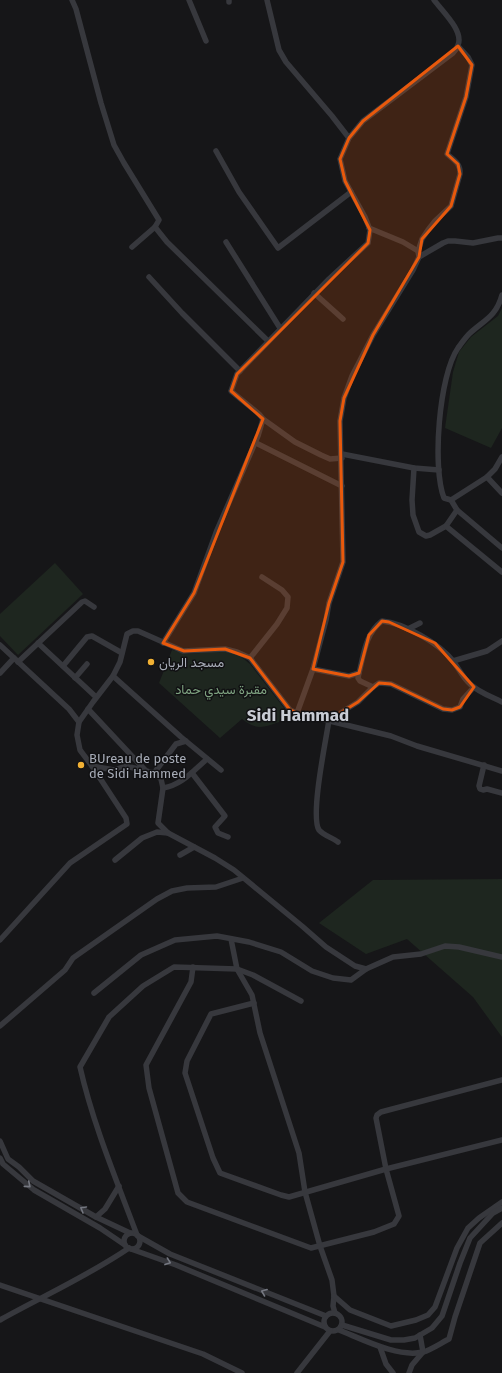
<svg xmlns="http://www.w3.org/2000/svg" width="502" height="1373" viewBox="0 0 502 1373" font-family="'Fira Sans',Vazirmatn,sans-serif">
<style>
.green{fill:#1e261f}
.lines{fill:none;stroke-linecap:round;stroke-linejoin:round}
.minor{stroke:#37383d;stroke-width:5.5}
.oneway{stroke:#757881}
.marked{fill:#e8590c;fill-opacity:0.2;stroke:#e8590c;stroke-width:3;stroke-linejoin:round}
.poi-dot{fill:#f2b134;stroke:#111113;stroke-width:1.5}
.labels{text-anchor:middle;dominant-baseline:central;stroke-width:3;stroke-linejoin:round;paint-order:stroke}
.poi-label{font-size:13px;fill:#a8adb8;stroke:#111113;text-anchor:start}
.park-label{font-size:13px;fill:#7fa381;stroke:#111113}
.district-label{font-size:17px;font-weight:bold;fill:#c9ccd4;stroke:#111113}
</style>
<rect width="100%" height="100%" fill="#161618"/>
<!-- green -->
<g class="green">
<polygon points="502,308 502,428 491,448 445,428 453,372 459,352 471,337 498,316"/>
<polygon points="55,563 83,594 18,655 0,636 0,614"/>
<path d="M172 650 188 654 222 651 239 655 250 664 284 708 279 722C263 728 256 730 242 719L220 738 159 683Z"/>
<polygon points="502,879 502,1037 473,997 407,939 366,954 319,923 373,880"/>
</g>
<g class="lines">
<!-- minor -->
<g class="minor">
<polyline points="72,0 76,9 101,103 114,145 124,163 159,220 155,227 132,247"/>
<polyline points="189,0 206,41"/>
<polyline points="229,0 229,2"/>
<polyline points="267,0 279,50 286,62 332,116 349,138"/>
<polyline points="216,151 239,192 278,248 351,192"/>
<polyline points="155,227 167,242 268,341"/>
<polyline points="226,242 280,328"/>
<path d="M418 251 422 239 428 230 435 221 451 206 460 174C461 164 454 160 447 154L466 97 472 65 468 57 458 46"/>
<polyline points="419,257 443,243 448,241 455,241 473,243 498,238 502,238"/>
<polyline points="149,277 182,313 240,371"/>
<polyline points="314,293 343,319"/>
<path d="M502 295C496 317 484 320 469 334 465 338 461 344 458 348 439 375 432 468 444 498L451 500 457 510 502 548"/>
<polyline points="263,419 295,442 321,455 330,459 342,458"/>
<polyline points="256,443 342,486"/>
<polyline points="342,454 414,468 439,470"/>
<polyline points="414,468 412,500 413,515 419,532 426,536 430,535 446,526 457,510"/>
<polyline points="487,477 502,493"/>
<polyline points="451,500 487,477 495,469 502,457"/>
<polyline points="446,526 502,572"/>
<polyline points="408,629 420,623"/>
<polyline points="38,643 96,697"/>
<path d="M163 643 194 593 217 530 258 436 263 419 259 414 231 391 237 374 329 279 368 243 370 230 365 217 345 181 340 159 349 138 363 121 453 53C455 51 457 48 458 45 464 31 442 11 434 0"/>
<polyline points="0,645 69,709 79,722"/>
<polyline points="250,658 277,624 287,608 288,597 282,590 262,577"/>
<polyline points="453,661 487,651 502,641"/>
<polyline points="18,662 82,602 85,601 94,607"/>
<polyline points="63,666 87,637 92,636 122,653"/>
<path d="M313 669 349 676 359 673C364 654 365 634 382 621 404 623 440 644 453 661 459 669 463 678 470 684 478 692 492 697 502 702"/>
<polyline points="0,673 14,658"/>
<polyline points="359,673 358,678 360,681 373,687"/>
<polyline points="113,676 181,737 221,770"/>
<polyline points="75,678 87,664"/>
<polyline points="88,709 145,770"/>
<polyline points="297,713 313,669 326,620 329,603 343,562 340,421 344,398 352,376 373,335 413,270 419,257 418,251 403,242 369,228"/>
<polyline points="484,765 479,786 480,789 483,790 487,789 502,793"/>
<polyline points="154,773 176,744 186,741"/>
<polyline points="192,773 225,816 215,827 218,833 228,837"/>
<path d="M163 788C182 785 193 771 207 759"/>
<path d="M338 842C333 838 323 835 319 830 310 816 326 740 329 720L358 702 373 687 379 683 391 684 443 709 452 710 460 707 463 699 474 687"/>
<polyline points="180,855 194,847"/>
<polyline points="115,860 142,838 157,832 168,833"/>
<polyline points="231,939 237,969 252,995 260,1033 299,1153 305,1192 320,1246 332,1280 334,1296 333,1306 335,1313"/>
<polyline points="0,940 70,863 127,824 126,818 92,766"/>
<polyline points="193,967 191,982 146,1065 149,1088 178,1193 187,1202 311,1248 374,1232 394,1224 399,1216 386,1169 376,1118 377,1115 381,1112 502,1080"/>
<polyline points="366,969 355,966 326,947 302,926 234,870 215,858 168,833 158,823 163,788 161,779 154,773 126,766 114,770 92,766 80,750 77,735 79,722 93,702 113,676 120,662 127,634 133,631 138,631 183,651 225,649 237,652 250,658 290,710 297,713 391,736 417,746 502,771"/>
<polyline points="94,993 141,955 175,940 217,936 249,942 281,952 312,971 333,978 351,980 366,969 393,957 421,954 445,946 459,947 502,957"/>
<polyline points="254,1003 211,1014 187,1061 185,1073 213,1158 220,1173 281,1195 289,1197 386,1169 502,1140"/>
<polyline points="0,1026 65,970 73,958 157,899 172,891 187,888 216,887 243,878"/>
<polyline points="0,1141 8,1159 19,1167 33,1181 96,1217 130,1233"/>
<polyline points="0,1158 3,1164 34,1190 100,1228 125,1245"/>
<polyline points="96,1217 105,1209 119,1186"/>
<circle cx="132" cy="1241" r="8"/>
<path d="M137 1235C116 1179 93 1124 80 1067L109 1017 143 986 174 967 237 969 253 975 301 1001"/>
<polyline points="138,1236 170,1254 326,1316"/>
<polyline points="131,1249 176,1265 325,1327"/>
<polyline points="0,1285 203,1354 242,1373"/>
<polyline points="334,1296 350,1310 391,1326 416,1320 428,1315 435,1307 457,1248 468,1228 479,1218 502,1202"/>
<circle cx="333" cy="1322" r="9"/>
<path d="M0 1320C43 1296 88 1276 129 1248"/>
<polyline points="342,1325 391,1340 404,1340 415,1338 432,1328 442,1316 460,1263 470,1238 493,1213 502,1208"/>
<path d="M339 1330C362 1339 398 1358 423 1352 431 1350 441 1343 449 1339L455 1317 480 1243 502 1223"/>
<polyline points="380,1347 386,1364 393,1373"/>
<polyline points="297,1373 330,1331"/>
<polyline points="409,1373 412,1365 423,1352 420,1335"/>
</g>
</g>
<!-- one-way arrows -->
<defs><path id="oneway-chevron" d="M-2-3.5L2.5 0L-2 3.5" fill="none" stroke-width="1.6" stroke-linecap="round" stroke-linejoin="round"/></defs>
<g class="oneway">
<use href="#oneway-chevron" transform="translate(28 1185) rotate(40)"/>
<use href="#oneway-chevron" transform="translate(83 1209) rotate(-150)"/>
<use href="#oneway-chevron" transform="translate(168 1262) rotate(20)"/>
<use href="#oneway-chevron" transform="translate(264 1292) rotate(-159)"/>
</g>
<!-- marked area -->
<path class="marked" d="M458 46 472 65 466 97 447 154 458 164 460 174 451 206 422 239 419 257 373 335 344 398 340 421 343 562 329 603 313 669 349 676 359 673 369 635 382 621 389 622 435 643 474 687 460 707 452 710 443 709 391 684 379 683 358 702 329 720 297 713 290 710 250 658 225 649 184 651 163 643 194 593 263 419 231 391 237 374 368 243 370 230 345 181 340 159 349 138 363 121Z"/>
<!-- markers -->
<g class="poi-dot">
<circle cx="151" cy="662" r="4"/>
<circle cx="81" cy="765" r="4"/>
</g>
<g class="labels">
<!-- poi labels -->
<g class="poi-label">
<text x="159" y="662">مسجد الريان</text>
<text x="89" y="758">BUreau de poste<tspan x="89" dy="15">de Sidi Hammed</tspan></text>
</g>
<!-- park labels -->
<g class="park-label">
<text x="221" y="689">مقبرة سيدي حماد</text>
</g>
<!-- district labels -->
<g class="district-label">
<text x="298" y="715">Sidi Hammad</text>
</g>
</g>
</svg>
